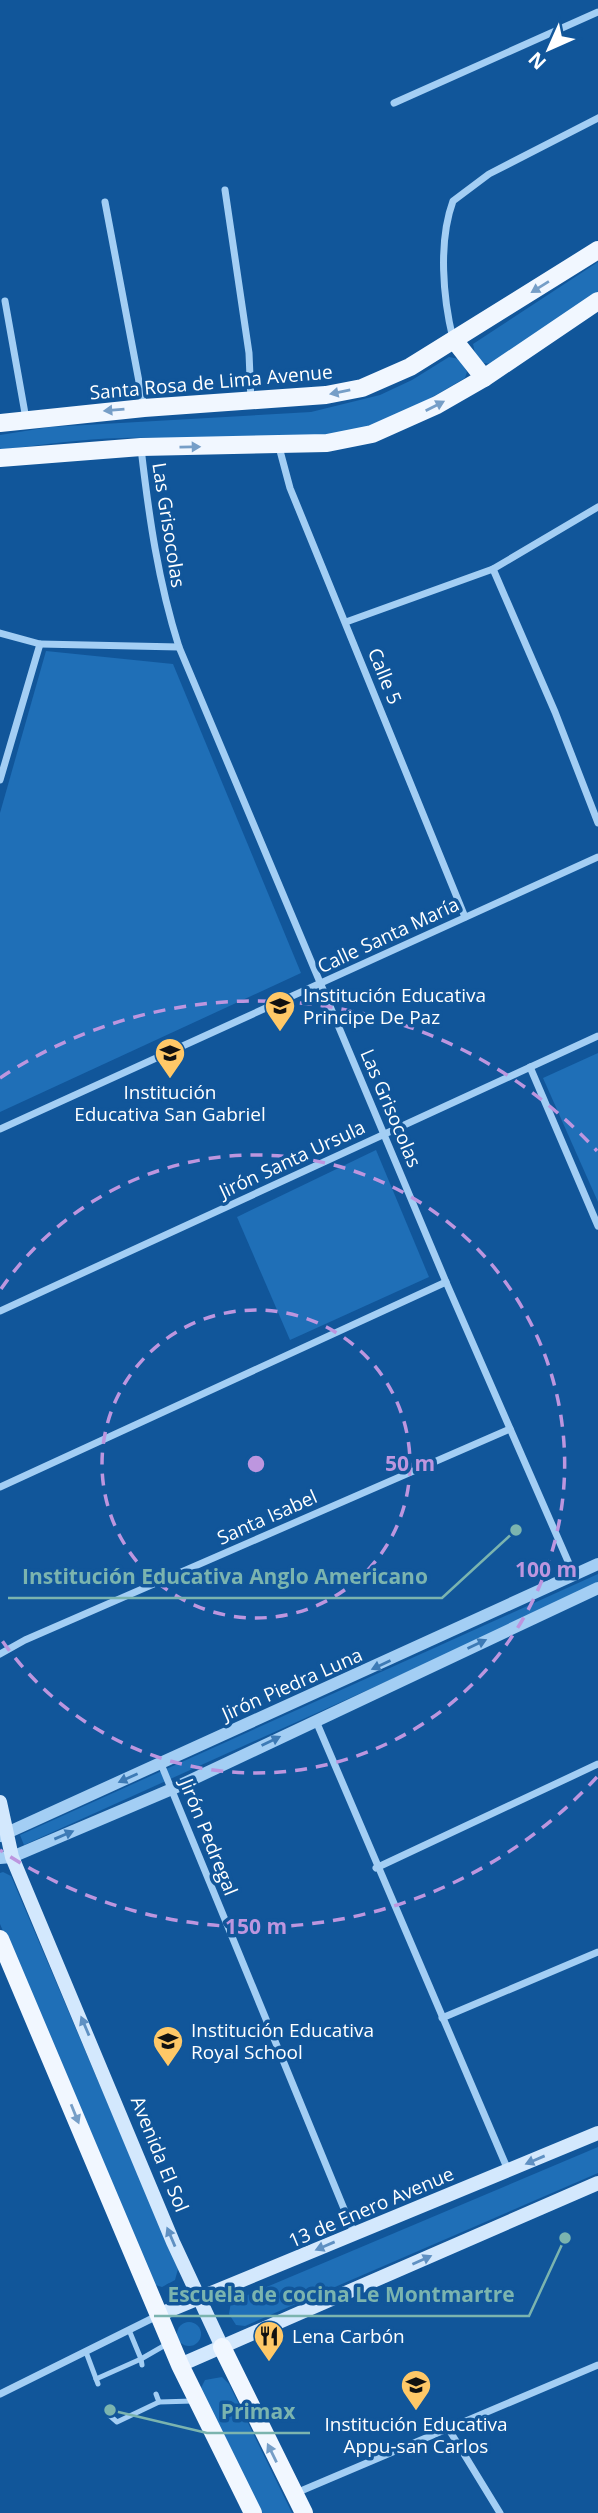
<svg xmlns="http://www.w3.org/2000/svg" width="598" height="2513" viewBox="0 0 598 2513" font-family="'Open Sans',sans-serif">
<style>
.green{fill:#1f6fb7}
.lines{fill:none;stroke-linecap:round;stroke-linejoin:round}
.service{stroke:#a3cef4;stroke-width:5}
.minor{stroke:#a3cef4;stroke-width:7}
.tertiary{stroke:#a3cef4;stroke-width:12}
.secondary{stroke:#d3e8fd;stroke-width:14}
.primary{stroke:#f1f7ff;stroke-width:18}
.oneway{fill:#769ec7}
.oneway2{fill:#3d7ab5}
.oneway3{fill:#5f90c2}
.ring{fill:none;stroke:#bd96df;stroke-width:3.5;stroke-dasharray:12 9}
.labels{text-anchor:middle;dominant-baseline:central;stroke-width:7;stroke-linejoin:round;paint-order:stroke}
.street-label{font-size:19px;fill:#fff;stroke:#11569a}
.poi-label{font-size:19px;fill:#fff;stroke:#11569a;text-anchor:start}
.centre{fill:#bd96df;stroke:#11569a;stroke-width:3.5}
.ring-label{font-size:21px;text-anchor:middle;font-weight:bold;fill:#bd96df;stroke:#11569a;stroke-width:7;stroke-linejoin:round;paint-order:stroke}
.leader{fill:none;stroke:#7bb4af;stroke-width:2.5}
.callout-dot{fill:#7bb4af;stroke:#11569a;stroke-width:2.5}
.callout-label{font-size:21px;text-anchor:middle;font-weight:bold;fill:#7bb4af;stroke:#11569a;stroke-width:7;stroke-linejoin:round;paint-order:stroke}
</style>
<rect width="100%" height="100%" fill="#11569a"/>
<!-- green -->
<g class="green">
<polygon points="598,262 598,292 492,364 483,363 475,353 473,344"/>
<path d="M449 357 459 359 467 372 465 378C438 394 410 411 381 422 307 450 200 436 122 438 81 439 40 445 0 450V435L50 427 311 412 380 395 412 380Z"/>
<polygon points="46,651 173,664 301,973 0,1112 0,813"/>
<polygon points="598,1053 598,1202 543,1078"/>
<polygon points="376,1150 429,1277 290,1340 237,1217"/>
<polygon points="598,1574 598,1586 24,1845 20,1835"/>
<polygon points="3,1872 11,1876 178,2269 175,2280 162,2287 152,2284 0,1924 0,1873"/>
<polygon points="598,2147 598,2173 245,2326 236,2325 229,2314 231,2302"/>
<circle cx="189" cy="2334" r="12"/>
<polygon points="222,2377 229,2384 292,2513 262,2513 200,2390 205,2380"/>
</g>
<g class="lines">
<!-- service -->
<g class="service">
<polyline points="86,2352 98,2384"/>
<polyline points="142,2365 141,2359 167,2344"/>
<polyline points="96,2379 141,2359 129,2330"/>
<polyline points="156,2394 159,2402 193,2401"/>
<polyline points="109,2415 117,2422 159,2402"/>
</g>
<!-- minor -->
<g class="minor">
<polyline points="394,103 598,12"/>
<polyline points="225,190 249,353 251,401"/>
<polyline points="105,202 144,408"/>
<polyline points="5,301 26,419"/>
<path d="M453 339C443 298 438 242 453 201L489 174 598 118"/>
<polyline points="279,447 290,488 465,917"/>
<path d="M141 448C149 517 158 581 179 647L446 1282 574 1575"/>
<polyline points="493,569 555,712 598,823"/>
<polyline points="346,622 493,569 598,507"/>
<polyline points="0,633 40,644 179,647"/>
<polyline points="0,780 40,644"/>
<polyline points="530,1067 598,1226"/>
<polyline points="0,1129 598,857"/>
<polyline points="0,1311 598,1036"/>
<polyline points="0,1487 446,1282"/>
<polyline points="0,1654 25,1640 510,1429"/>
<polyline points="316,1721 508,2170"/>
<polyline points="161,1764 354,2233"/>
<polyline points="376,1868 598,1764"/>
<polyline points="442,2018 598,1952"/>
<polyline points="0,2394 157,2316"/>
<polyline points="448,2428 500,2513"/>
<polyline points="296,2493 598,2365"/>
</g>
<!-- tertiary -->
<g class="tertiary">
<polyline points="0,1836 598,1564"/>
<polyline points="0,1858 12,1857 172,1789 598,1588"/>
</g>
<!-- secondary -->
<g class="secondary">
<polyline points="0,1802 12,1857 173,2242 222,2347"/>
<polyline points="158,2315 598,2133"/>
<polyline points="180,2365 598,2183"/>
</g>
<!-- primary -->
<g class="primary">
<polyline points="454,340 484,378"/>
<polyline points="0,423 144,408 326,395 362,388 410,367 598,250"/>
<polyline points="0,458 141,447 327,443 372,434 437,405 484,378 598,301"/>
<polyline points="0,1939 180,2365 253,2513"/>
<polyline points="222,2347 304,2513"/>
</g>
</g>
<!-- one-way arrows -->
<defs><path id="oneway-solid" d="M-6-.8H1V-3.2L6.5 0L1 3.2V.8H-6Z" transform="scale(1.75)"/></defs>
<g class="oneway">
<use href="#oneway-solid" transform="translate(540 287) rotate(148)"/>
<use href="#oneway-solid" transform="translate(340 392) rotate(168)"/>
<use href="#oneway-solid" transform="translate(435 406) rotate(-27)"/>
<use href="#oneway-solid" transform="translate(114 410) rotate(175)"/>
<use href="#oneway-solid" transform="translate(190 447) rotate(-1)"/>
<use href="#oneway-solid" transform="translate(75 2114) rotate(68)"/>
<use href="#oneway-solid" transform="translate(272 2453) rotate(-116)"/>
</g>
<g class="oneway2">
<use href="#oneway-solid" transform="translate(477 1644) rotate(-25)"/>
<use href="#oneway-solid" transform="translate(381 1665) rotate(155)"/>
<use href="#oneway-solid" transform="translate(271 1741) rotate(-26)"/>
<use href="#oneway-solid" transform="translate(128 1778) rotate(156)"/>
<use href="#oneway-solid" transform="translate(64 1835) rotate(-23)"/>
</g>
<g class="oneway3">
<use href="#oneway-solid" transform="translate(85 2026) rotate(-113)"/>
<use href="#oneway-solid" transform="translate(535 2160) rotate(157)"/>
<use href="#oneway-solid" transform="translate(171 2237) rotate(-113)"/>
<use href="#oneway-solid" transform="translate(325 2246) rotate(157)"/>
<use href="#oneway-solid" transform="translate(422 2260) rotate(-24)"/>
</g>
<!-- distance rings -->
<g class="ring">
<circle cx="256" cy="1464" r="154"/>
<path d="M1 1289A309 309 0 1 1 1 1639"/>
<path d="M597 1777A463 463 0 0 1 0 1850M0 1078A463 463 0 0 1 597 1151"/>
</g>
<!-- icons -->
<defs>
<g id="school-pin" transform="scale(1.575)"><path d="M0 17L-7.5 6A9.5 9.5 0 1 1 7.5 6Z" fill="#ffc867" stroke="#11569a"/><path d="M0-5L7-2L0 1L-7-2ZM-4 1L0 2.5L4 1V4Q0 6-4 4Z" fill="#111"/></g>
<g id="restaurant-pin" transform="scale(1.575)"><path d="M0 17L-7.5 6A9.5 9.5 0 1 1 7.5 6Z" fill="#ffc867" stroke="#11569a"/><path d="M-5-6h1v4h1v-4h1v4h1v-4h1v5L-1.5 .5V6h-2V.5L-5-1ZM5-6V6H3V1.5H1.5Q1.5-4 5-6Z" fill="#111"/></g>
</defs>
<g fill-rule="evenodd">
<use href="#school-pin" x="280" y="1006"/>
<use href="#school-pin" x="170" y="1053"/>
<use href="#school-pin" x="168" y="2041"/>
<use href="#restaurant-pin" x="269" y="2336"/>
<use href="#school-pin" x="416" y="2385"/>
</g>
<g class="labels">
<!-- street labels -->
<g class="street-label">
<text transform="translate(211 382) rotate(-5)">Santa Rosa de Lima Avenue</text>
<text transform="translate(169 525) rotate(81)">Las Grisocolas</text>
<text transform="translate(385 676) rotate(68)">Calle 5</text>
<text transform="translate(388 935) rotate(-25)">Calle Santa María</text>
<text transform="translate(391 1108) rotate(67)">Las Grisocolas</text>
<text transform="translate(292 1159) rotate(-25)">Jirón Santa Ursula</text>
<text transform="translate(267 1517) rotate(-24)">Santa Isabel</text>
<text transform="translate(292 1684) rotate(-24)">Jirón Piedra Luna</text>
<text transform="translate(209 1837) rotate(68)">Jirón Pedregal</text>
<text transform="translate(160 2154) rotate(68)">Avenida El Sol</text>
<text transform="translate(371 2207) rotate(-23)">13 de Enero Avenue</text>
</g>
<!-- poi labels -->
<g class="poi-label">
<text x="303" y="995">Institución Educativa<tspan x="303" dy="22">Principe De Paz</tspan></text>
<text x="170" y="1092" text-anchor="middle">Institución<tspan x="170" dy="22">Educativa San Gabriel</tspan></text>
<text x="191" y="2030">Institución Educativa<tspan x="191" dy="22">Royal School</tspan></text>
<text x="292" y="2336">Lena Carbón</text>
<text x="416" y="2424" text-anchor="middle">Institución Educativa<tspan x="416" dy="22">Appu-san Carlos</tspan></text>
</g>
</g>
<circle cx="256" cy="1464" r="10" class="centre"/>
<g class="ring-label">
<text x="410" y="1471">50 m</text>
<text x="546" y="1577">100 m</text>
<text x="256" y="1934">150 m</text>
</g>
<!-- callouts -->
<path class="leader" d="M516 1530L442 1598H8M565 2238L529 2316H154M110 2410L207 2433H310"/>
<g class="callout-dot">
<circle cx="516" cy="1530" r="7"/>
<circle cx="565" cy="2238" r="7"/>
<circle cx="110" cy="2410" r="7"/>
</g>
<g class="callout-label">
<text x="225" y="1584">Institución Educativa Anglo Americano</text>
<text x="341" y="2302">Escuela de cocina Le Montmartre</text>
<text x="258" y="2419">Primax</text>
</g>
<!-- north arrow -->
<g transform="translate(549 49) rotate(225)" stroke="#11569a" stroke-width="5" paint-order="stroke">
<path d="M0-5L12 26L0 18L-12 26Z" fill="#ffffff"/>
<text y="-10" font-size="19" font-weight="bold" text-anchor="middle" fill="#ffffff">N</text>
</g>
</svg>
